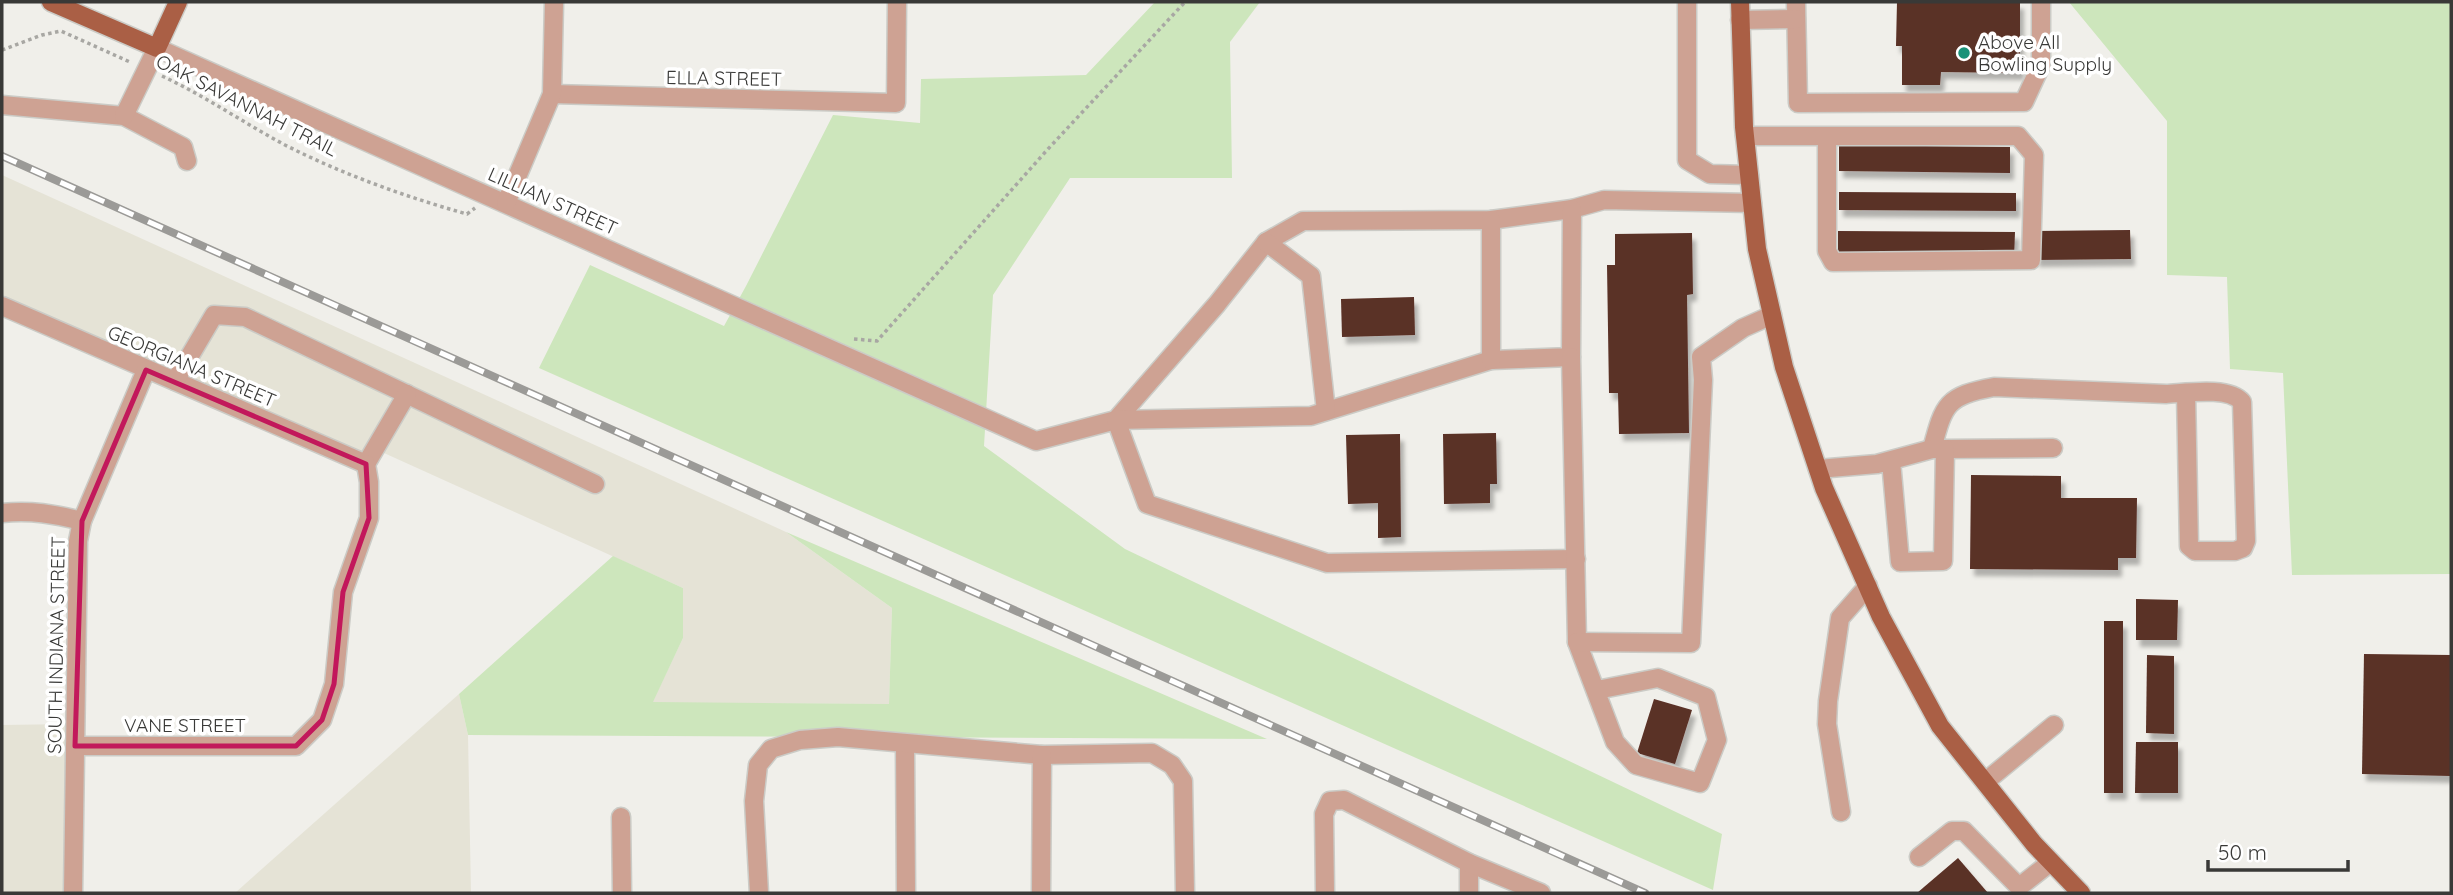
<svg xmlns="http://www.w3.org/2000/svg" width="2453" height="895" viewBox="0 0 2453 895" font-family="Quicksand,sans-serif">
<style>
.built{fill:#e5e3d6}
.green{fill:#cde6bc}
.building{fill:#5a3026;filter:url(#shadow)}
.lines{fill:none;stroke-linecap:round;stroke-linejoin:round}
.minor-casing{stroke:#cbcbc6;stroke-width:21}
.major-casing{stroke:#cbcbc6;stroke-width:21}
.path{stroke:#a8a7a3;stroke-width:3.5;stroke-dasharray:3.5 3.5;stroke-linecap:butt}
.minor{stroke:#cea293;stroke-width:18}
.major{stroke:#aa5f45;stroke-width:18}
.rail-casing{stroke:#9b9a97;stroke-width:8}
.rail{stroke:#fff;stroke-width:5;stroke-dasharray:16;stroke-linecap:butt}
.marked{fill:none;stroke:#c2185b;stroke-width:5;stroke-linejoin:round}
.poi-dot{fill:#199278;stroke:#fff;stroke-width:2.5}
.labels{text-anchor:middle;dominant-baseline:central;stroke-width:7;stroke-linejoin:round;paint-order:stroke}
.poi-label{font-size:19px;fill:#393937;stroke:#fff;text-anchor:start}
.street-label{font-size:19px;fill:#393937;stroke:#fff}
</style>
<defs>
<filter id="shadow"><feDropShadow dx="4" dy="7" stdDeviation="2" flood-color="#0004"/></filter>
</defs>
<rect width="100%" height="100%" fill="#f0efea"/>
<!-- built -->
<g class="built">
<polygon points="2,175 786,532 892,608 889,704 652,703 683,638 683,588 384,453 360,470 2,302"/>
<polygon points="459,694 468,735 471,893 235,893"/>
<polygon points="70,724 70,893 2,893 2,725"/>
</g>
<!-- green -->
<g class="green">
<polygon points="1155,2 1260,2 1230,42 1232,178 1070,178 993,295 984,446 1125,549 1722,834 1713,890 539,368 590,265 724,326 746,286 833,115 920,123 921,79 1086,75"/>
<polygon points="2069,2 2451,2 2451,574 2292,575 2283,373 2230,369 2227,277 2167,275 2167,121"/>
<polygon points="786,532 1267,739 468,735 459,694 613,556 683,588 683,638 653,702 889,704 892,608"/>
</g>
<!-- building -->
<g class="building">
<polygon points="1897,2 2020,2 2020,73 1941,72 1940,85 1902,85 1902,46 1896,46"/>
<polygon points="1839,145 2010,147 2010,173 1839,171"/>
<polygon points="1839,192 2016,193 2016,211 1839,210"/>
<polygon points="2130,230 2131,259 2035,260 2035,231"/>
<polygon points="1838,231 2015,232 2014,258 1838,257"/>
<polygon points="1692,233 1693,294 1687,295 1689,433 1619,434 1618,393 1609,393 1607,265 1615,265 1615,234"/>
<polygon points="1414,297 1415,335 1342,337 1341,299"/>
<polygon points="1496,433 1497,484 1490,484 1490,503 1444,504 1443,434"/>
<polygon points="1400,434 1401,537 1378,538 1378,503 1348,504 1346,435"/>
<polygon points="1971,475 2061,476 2061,498 2137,498 2136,558 2118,558 2118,570 1970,569"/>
<polygon points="2136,599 2178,600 2177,640 2136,640"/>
<rect x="2104" y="621" width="19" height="172"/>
<polygon points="2364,654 2451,655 2451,776 2362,774"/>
<polygon points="2147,655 2174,656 2174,734 2146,733"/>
<polygon points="1654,699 1692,710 1675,764 1637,753"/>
<polygon points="2136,742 2178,742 2178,793 2135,793"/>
<polygon points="1958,858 1988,893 1917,893"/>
</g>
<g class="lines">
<!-- minor casing -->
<g class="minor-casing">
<g id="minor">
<polyline points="1687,2 1687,160 1710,174 1749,175"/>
<polyline points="1796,2 1798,103 2024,102 2041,65 2041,2"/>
<polyline points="1740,20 1796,19"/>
<polyline points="552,94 896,103 897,2"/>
<polyline points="2,105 124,116 183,147 187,161"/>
<polyline points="124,116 157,48 1036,441 1116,420 1217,304 1266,242 1303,221 1491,220 1572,209 1604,200 1752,203"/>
<polyline points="1745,136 2018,136 2034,155 2031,260 1833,262 1827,251 1827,137"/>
<polyline points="506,203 552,94 554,2"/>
<polyline points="1572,209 1571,357 1491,360 1311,416 1116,420 1147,504 1327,563 1576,559"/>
<polyline points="1266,242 1311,276 1326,411"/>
<polyline points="2,306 366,464"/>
<polyline points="1571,357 1577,642 1615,742 1636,765 1700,783 1717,740 1706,697 1658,678 1597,690"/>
<polyline points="1491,360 1491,220"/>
<polyline points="175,381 214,315 245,317 595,484"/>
<path d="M1932 449C1944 404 1946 396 1994 387L2166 394C2186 393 2229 386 2242 402L2246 541 2243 548 2235 551H2195L2189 546 2186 393"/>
<polyline points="1945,449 2053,448"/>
<polyline points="366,464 407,394"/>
<polyline points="1818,469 1877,464 1932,449 1945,449 1943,561 1900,562 1891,461"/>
<path d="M2 513C31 510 54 514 82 521"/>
<polyline points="1577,642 1691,643 1703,380 1701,357 1743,328 1772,315"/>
<polyline points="905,745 906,893"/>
<polyline points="75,746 296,746 322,720 334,684 343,592 369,518 369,482 366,464"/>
<polyline points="1985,782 2054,725"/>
<polyline points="1841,812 1827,724 1828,701 1840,618 1868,586"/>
<polyline points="621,817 622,893"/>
<polyline points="1919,857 1952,831 1964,831 2019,887 2051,862"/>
<polyline points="1469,863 1469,893"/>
<polyline points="73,893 78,541 82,521 146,370"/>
<polyline points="759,893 754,801 758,765 771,749 800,740 838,737 1042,755 1152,753 1172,765 1183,781 1185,893"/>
<polyline points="1041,893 1042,755"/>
<polyline points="1325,893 1324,814 1330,801 1344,800 1469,863 1541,893"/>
</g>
</g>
<!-- major casing -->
<g class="major-casing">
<g id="major">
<polyline points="51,2 157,48 178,2"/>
<polyline points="1740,2 1744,127 1757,249 1784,367 1824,488 1881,617 1940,726 2034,844 2081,893"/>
</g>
</g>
<!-- path -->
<g class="path">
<polyline points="2,50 42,35 61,31 130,62"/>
<path d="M162 76C205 96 244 123 285 145 342 174 406 197 467 214L475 208"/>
<polyline points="854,339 877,341 1048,149 1185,2"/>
</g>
<!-- minor -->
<use href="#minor" class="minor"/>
<!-- major -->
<use href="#major" class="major"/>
<!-- rail casing -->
<g class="rail-casing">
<polyline id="rail" points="2,156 1645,893"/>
</g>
<!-- rail -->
<use href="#rail" class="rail"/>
</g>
<!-- marked area -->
<path class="marked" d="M146 370 366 464 369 518 343 592 334 684 322 720 296 746H75L82 521Z"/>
<!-- markers -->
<circle class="poi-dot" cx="1964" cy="53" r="7"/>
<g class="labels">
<!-- poi labels -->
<g class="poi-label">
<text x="1978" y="42">Above All<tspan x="1978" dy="22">Bowling Supply</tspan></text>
</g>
<!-- street labels -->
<g class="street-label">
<text transform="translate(724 78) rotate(1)">ELLA STREET</text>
<text transform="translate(247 105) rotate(27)">OAK SAVANNAH TRAIL</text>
<text transform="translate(553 201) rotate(24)">LILLIAN STREET</text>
<text transform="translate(192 366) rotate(23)">GEORGIANA STREET</text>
<text transform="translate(56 645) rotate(-89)">SOUTH INDIANA STREET</text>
<text x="185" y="725">VANE STREET</text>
</g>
</g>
<!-- border -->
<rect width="2453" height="895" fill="none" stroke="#393937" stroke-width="7"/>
<!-- scale -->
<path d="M2208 860v10h140v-10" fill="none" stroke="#393937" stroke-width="3.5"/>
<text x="2218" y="860" font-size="21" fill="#393937" stroke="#ffffff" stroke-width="5" paint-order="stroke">50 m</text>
</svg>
